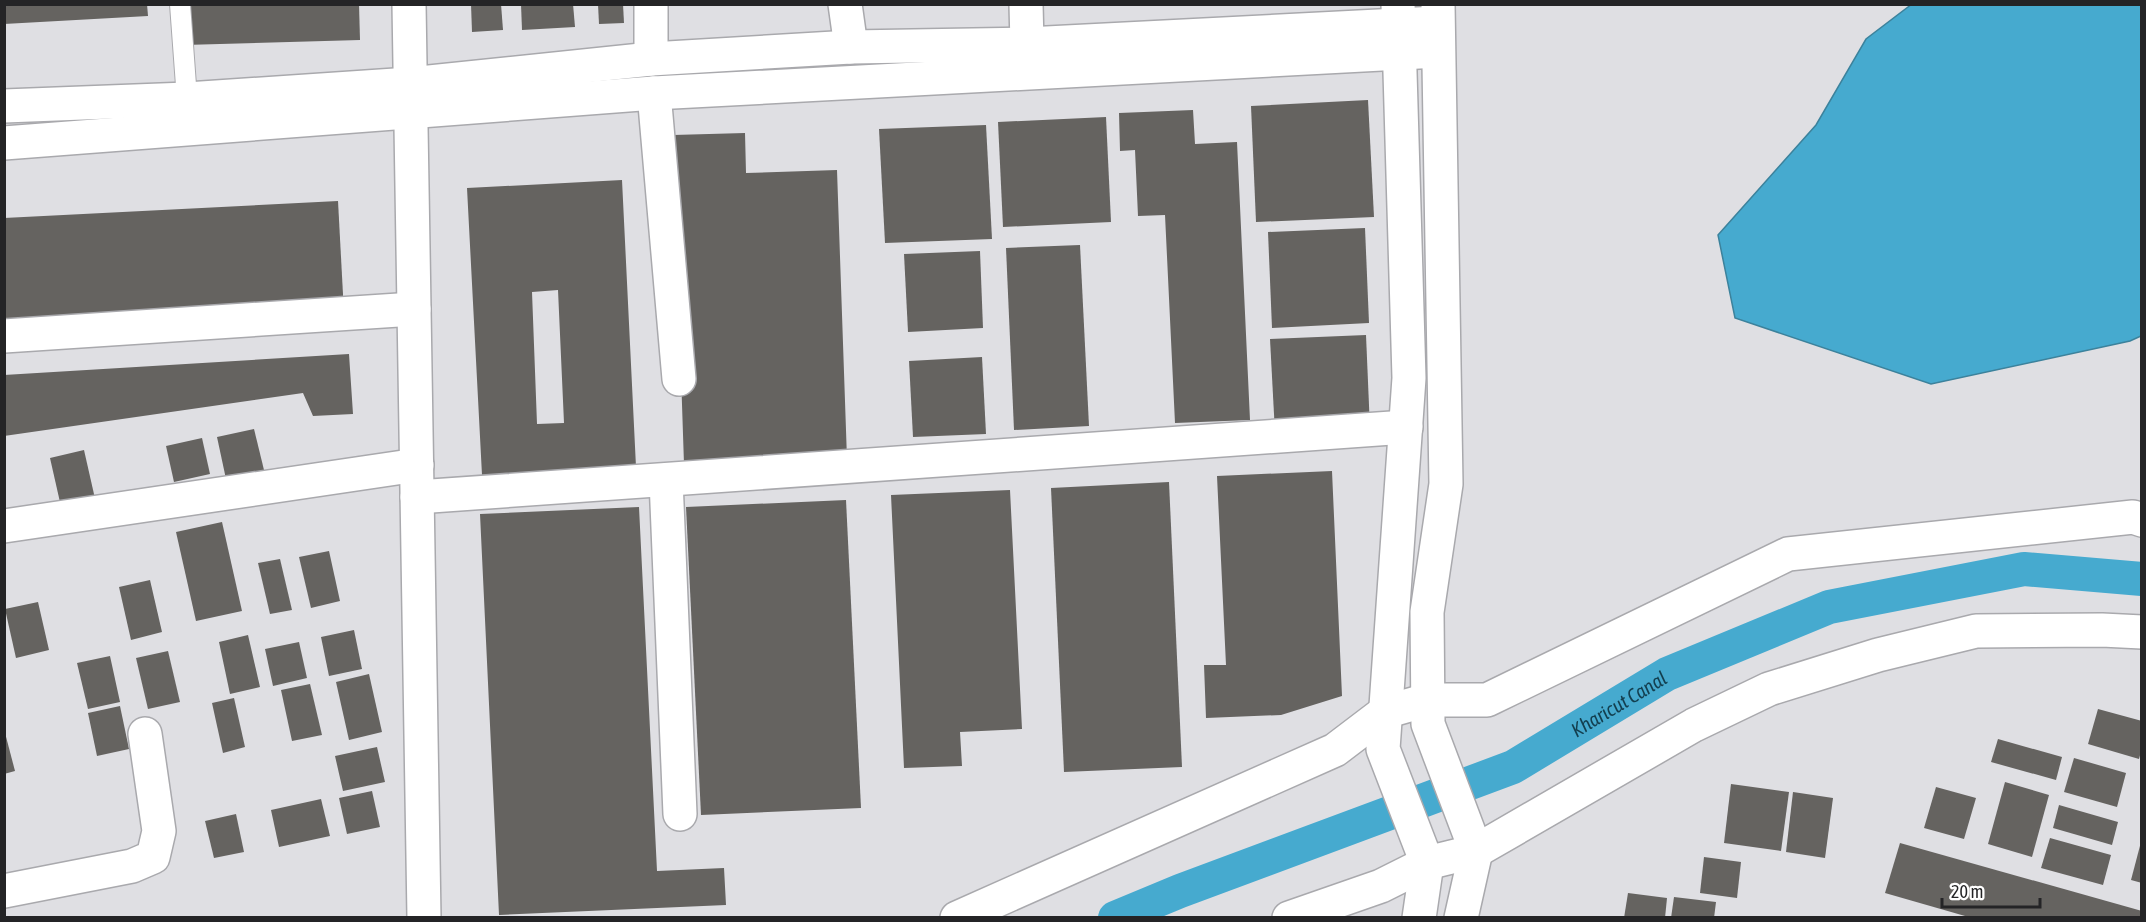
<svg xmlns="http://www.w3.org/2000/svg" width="2146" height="922" viewBox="0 0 2146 922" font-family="'Asap Condensed',sans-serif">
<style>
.water{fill:#46aacf;stroke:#3c829c;stroke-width:1.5}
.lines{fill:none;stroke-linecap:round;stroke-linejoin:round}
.canal{stroke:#46aacf;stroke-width:34}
.building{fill:#656360;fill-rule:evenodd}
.lane-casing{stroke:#a9a9ad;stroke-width:22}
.street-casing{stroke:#a9a9ad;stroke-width:36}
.secondary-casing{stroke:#a9a9ad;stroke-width:36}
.lane{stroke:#fff;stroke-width:20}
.street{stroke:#fff;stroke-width:33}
.secondary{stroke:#fff;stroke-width:33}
.labels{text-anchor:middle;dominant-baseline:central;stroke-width:6;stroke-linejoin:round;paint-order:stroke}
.water-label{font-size:20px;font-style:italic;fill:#133f4f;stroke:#fff}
</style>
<rect width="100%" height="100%" fill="#dfdfe3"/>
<!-- water -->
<polygon class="water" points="1912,4 2141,5 2141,336 2130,341 1931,384 1735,318 1718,235 1816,125 1866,39"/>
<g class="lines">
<!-- canal -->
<path class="canal" id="s1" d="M1115 918 1180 891 1513 767 1667 674 1829 607 2024 569 2142 579"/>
</g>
<!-- building -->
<g class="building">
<polygon points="4,4 147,4 148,16 4,24"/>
<polygon points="183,4 359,4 360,40 184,45"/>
<polygon points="471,4 501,4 503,30 472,32"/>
<polygon points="521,4 573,4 575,27 522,30"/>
<polygon points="598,4 623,4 624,23 599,24"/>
<polygon points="1368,100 1374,217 1256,222 1251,106"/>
<polygon points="1193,110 1195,144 1237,142 1250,420 1175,423 1165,215 1138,216 1135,150 1120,151 1119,113"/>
<polygon points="1106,117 1111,222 1003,227 998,122"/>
<polygon points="986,125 992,239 885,243 879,129"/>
<polygon points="745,133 746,173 837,170 847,459 684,464 673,135"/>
<path d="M622 180 636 467 482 475 467 188ZM558 290 564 423 537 424 532 292Z"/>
<polygon points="338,201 344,313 4,330 4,218"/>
<polygon points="1365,228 1369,323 1272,328 1268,232"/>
<polygon points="1080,245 1089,426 1014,430 1006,248"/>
<polygon points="980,251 983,328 908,332 904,254"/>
<polygon points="1366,335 1370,429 1275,433 1270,339"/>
<polygon points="349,354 353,414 313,416 303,393 4,436 4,375"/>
<polygon points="982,357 986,434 913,437 909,361"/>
<polygon points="254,429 264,470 226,479 217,437"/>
<polygon points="202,438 210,474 174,482 166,446"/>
<polygon points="84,450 96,503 62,511 50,458"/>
<polygon points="1332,471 1342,696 1281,715 1206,718 1204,665 1226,665 1217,476"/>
<polygon points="1169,482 1182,767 1064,772 1051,488"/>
<polygon points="1010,490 1022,729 960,732 962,766 904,768 891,495"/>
<polygon points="846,500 861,808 701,815 686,507"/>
<polygon points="639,507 657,871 724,868 726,905 499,915 480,514"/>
<polygon points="222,522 242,611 196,621 176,532"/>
<polygon points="329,551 340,601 311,608 299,557"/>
<polygon points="280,559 292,610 270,614 258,563"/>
<polygon points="150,580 162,632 131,640 119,587"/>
<polygon points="38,602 49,650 16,658 5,609"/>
<polygon points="354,630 362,669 329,676 321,637"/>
<polygon points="248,635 260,687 230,694 219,642"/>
<polygon points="299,642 307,678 273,686 265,649"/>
<polygon points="168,651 180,702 148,709 136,658"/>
<polygon points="110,656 120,702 88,709 77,663"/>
<polygon points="369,674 382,732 349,740 336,682"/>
<polygon points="310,684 322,735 292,741 281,690"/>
<polygon points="234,698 245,747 223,753 212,703"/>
<polygon points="120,706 129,749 97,756 88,713"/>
<polygon points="2098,709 2142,721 2142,748 2139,759 2088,744"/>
<polygon points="4,729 15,771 4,774"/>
<polygon points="1998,739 2062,757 2056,780 1991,762"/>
<polygon points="377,747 385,782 343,791 335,756"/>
<polygon points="2074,758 2126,773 2117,807 2064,792"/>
<polygon points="2005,782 2049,795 2032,857 1988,844"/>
<polygon points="1731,784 1789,792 1781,851 1724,843"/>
<polygon points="1936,787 1976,798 1964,839 1924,828"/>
<polygon points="372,791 380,827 347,834 339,798"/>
<polygon points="1793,792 1833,798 1825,858 1786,852"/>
<polygon points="321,799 330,836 279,847 271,810"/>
<polygon points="2059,805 2118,822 2112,845 2053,828"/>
<polygon points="236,814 244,852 214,858 205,821"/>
<polygon points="2050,838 2111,855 2103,885 2041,868"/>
<polygon points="2141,842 2142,842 2142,883 2131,880"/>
<polygon points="1900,843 2142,911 2142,918 1972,918 1885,893"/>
<polygon points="1704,857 1741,862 1737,898 1700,893"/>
<polygon points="1628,893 1667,898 1665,918 1624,918"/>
<polygon points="1674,897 1716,902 1714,918 1671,918"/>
</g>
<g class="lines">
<!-- lane casing -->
<g class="lane-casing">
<polyline id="lane" points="180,4 187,99"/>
</g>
<!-- street casing -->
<g class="street-casing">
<g id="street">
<polyline points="409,4 424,918"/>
<polyline points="651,4 651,59"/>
<polyline points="845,4 851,47"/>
<polyline points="1026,4 1027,44"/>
<polyline points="654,93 679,379"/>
<polyline points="4,106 187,99 410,84 651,59 851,47 1027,44 1437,23"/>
<polyline points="4,143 654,93 1438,51"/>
<polyline points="4,336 414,309"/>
<polyline points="666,480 680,814"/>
<polyline points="417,497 1406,427"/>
<polyline points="4,526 417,465"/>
<polyline points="4,891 132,866 153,857 159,831 145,734"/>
</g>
</g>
<!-- secondary casing -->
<g class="secondary-casing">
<g id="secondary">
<polyline points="1398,4 1409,378 1383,749 1427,863 1419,918"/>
<polyline points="1438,4 1446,484 1427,612 1428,724 1476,851 1461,918"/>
<polyline points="957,918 1335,750 1385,712 1427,700 1487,700 1788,554 2133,517 2142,520"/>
<polyline points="1289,918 1381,886 1427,863 1476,851 1694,725 1769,689 1878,655 1976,631 2102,630 2142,632"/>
</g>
</g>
<!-- lane -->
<use href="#lane" class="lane"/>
<!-- street -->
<use href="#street" class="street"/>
<!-- secondary -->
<use href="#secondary" class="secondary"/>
</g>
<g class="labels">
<!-- water labels -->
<g class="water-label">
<text stroke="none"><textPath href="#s1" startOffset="549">Kharicut Canal</textPath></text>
</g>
</g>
<!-- border -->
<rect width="2146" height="922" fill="none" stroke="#242426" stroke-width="12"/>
<!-- scale -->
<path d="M1942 898v9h98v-9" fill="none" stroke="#242426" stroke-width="3"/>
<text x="1951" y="898" font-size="18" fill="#242426" stroke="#ffffff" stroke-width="4.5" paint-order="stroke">20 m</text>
</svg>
